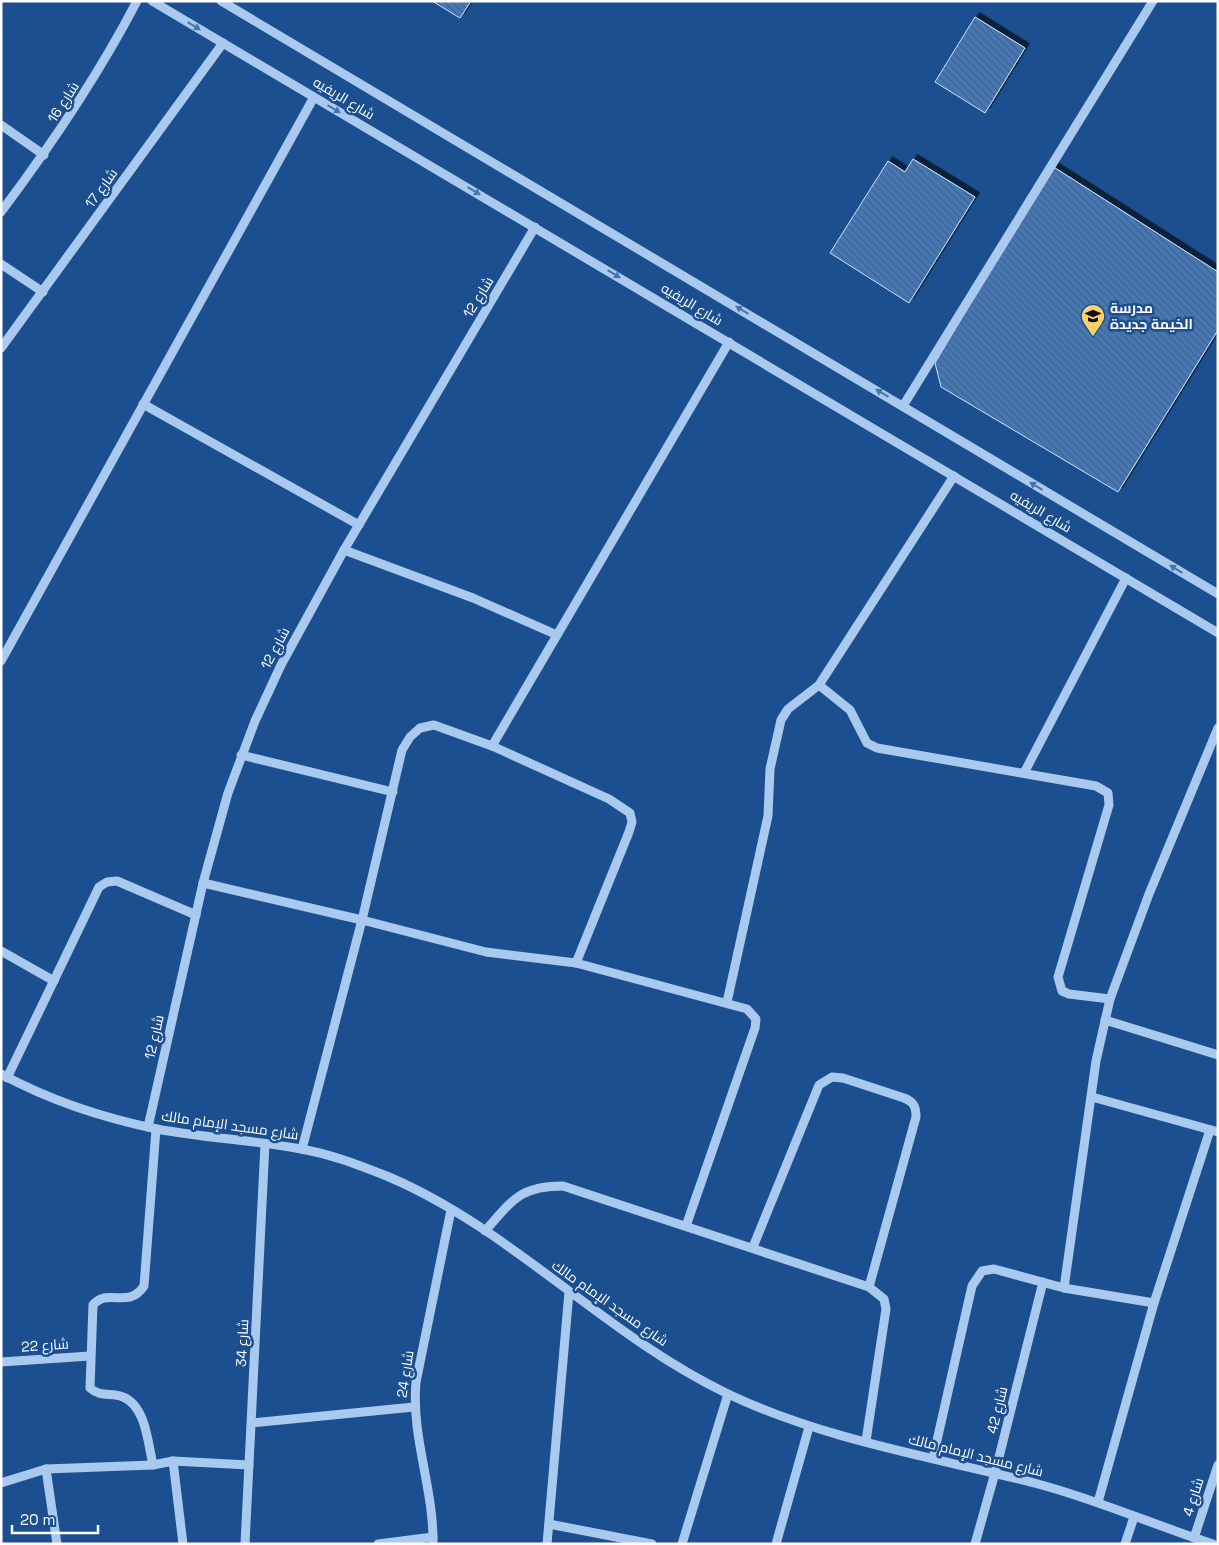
<svg xmlns="http://www.w3.org/2000/svg" width="1219" height="1545" viewBox="0 0 1219 1545" font-family="'Space Grotesk',Cairo,sans-serif">
<style>
.building{fill:url(#building-back-hatch);stroke:#cfe3fa;filter:url(#shadow)}
.lines{fill:none;stroke-linecap:round;stroke-linejoin:round}
.minor{stroke:#a9c9ee;stroke-width:9}
.oneway{fill:#4674ac}
.labels{text-anchor:middle;dominant-baseline:central;stroke-width:5;stroke-linejoin:round;paint-order:stroke}
.street-label{font-size:14px;fill:#fff;stroke:#1b4f8f}
.poi-label{font-size:14px;font-weight:bold;fill:#fff;stroke:#1b4f8f;text-anchor:start}
</style>
<defs>
<pattern id="building-back-hatch" width="6" height="6" patternUnits="userSpaceOnUse" patternTransform="scale(1.25)"><rect width="6" height="6" fill="#4478b7"/><path d="M-1 5l2 2M0 0l6 6M5-1l2 2" fill="none" stroke="#486282"/></pattern>
<filter id="shadow"><feDropShadow dx="4.5" dy="-4.5" stdDeviation="0" flood-color="#0009"/></filter>
</defs>
<rect width="100%" height="100%" fill="#1b4f8f"/>
<!-- building -->
<g class="building">
<polygon points="432,1 471,1 460,18"/>
<polygon points="975,17 1025,48 985,113 935,82"/>
<polygon points="913,159 975,197 909,303 830,253 888,161 905,172"/>
<polygon points="1052,166 1218,272 1218,330 1118,492 941,387 935,363"/>
</g>
<g class="lines">
<!-- minor -->
<g class="minor">
<polyline points="152,1 1218,633"/>
<polyline points="221,1 1218,594"/>
<polyline points="1,125 44,155"/>
<path d="M1 212C52 144 98 76 137 1"/>
<polyline points="1,264 43,292"/>
<polyline points="1,348 223,43"/>
<polyline points="143,404 359,525"/>
<polyline points="903,406 1153,1"/>
<polyline points="344,550 473,598 557,635"/>
<polyline points="1,661 314,97"/>
<polyline points="819,685 850,710 867,743 877,748 1096,786 1108,793 1109,805 1058,977 1062,991 1069,994 1110,999"/>
<polyline points="492,746 729,342"/>
<polyline points="241,755 393,792"/>
<polyline points="1024,773 1126,578"/>
<polyline points="203,883 362,920 486,952 576,963 747,1009 756,1019 755,1028 686,1226"/>
<polyline points="1,951 54,981"/>
<polyline points="727,1002 768,816 770,769 781,720 788,709 819,685 954,476"/>
<polyline points="1105,1020 1218,1055"/>
<path d="M1 1074C49 1100 103 1118 157 1129 204 1138 253 1140 301 1149 331 1154 361 1166 389 1177 513 1230 606 1336 728 1394 825 1440 934 1457 1038 1484 1098 1500 1154 1525 1213 1544"/>
<polyline points="7,1078 99,887 107,882 117,881 196,915"/>
<polyline points="1092,1097 1218,1132"/>
<polyline points="148,1127 203,883 228,793 255,721 281,665 344,550 535,227"/>
<polyline points="302,1149 362,920 402,750 410,737 420,728 434,725 492,746 609,799 630,813 632,822 629,832 576,963"/>
<path d="M485 1231C512 1201 519 1186 563 1186L869 1287 884 1299 886 1309 866 1441"/>
<path d="M753 1247 819 1085 832 1077 843 1078 904 1098C914 1102 916 1107 916 1117L869 1287"/>
<polyline points="1064,1288 1096,1061 1110,999 1149,894 1218,728"/>
<polyline points="1,1362 90,1356"/>
<polyline points="252,1423 414,1407"/>
<polyline points="933,1458 972,1286 982,1271 994,1269 1064,1288 1154,1303"/>
<polyline points="173,1461 183,1544"/>
<path d="M153 1465C148 1444 146 1406 123 1397 111 1392 101 1398 90 1388L93 1305C108 1287 128 1310 144 1286L156 1129"/>
<polyline points="46,1469 57,1544"/>
<polyline points="1,1483 46,1469 153,1465 173,1461 249,1465"/>
<polyline points="1098,1502 1154,1303 1210,1130"/>
<polyline points="549,1524 652,1544"/>
<polyline points="1194,1538 1218,1465"/>
<polyline points="245,1544 265,1144"/>
<polyline points="378,1544 433,1537"/>
<path d="M433 1544C434 1489 411 1437 416 1382L451 1210"/>
<polyline points="547,1544 569,1292"/>
<polyline points="682,1544 728,1394"/>
<polyline points="776,1544 809,1427"/>
<polyline points="975,1544 995,1473 1043,1282"/>
<polyline points="1125,1544 1134,1517"/>
</g>
</g>
<!-- one-way arrows -->
<defs><path id="oneway-solid" d="M-6-.8H1V-3.2L6.5 0L1 3.2V.8H-6Z" transform="scale(1.25)"/></defs>
<g class="oneway">
<use href="#oneway-solid" transform="translate(194 26) rotate(31)"/>
<use href="#oneway-solid" transform="translate(334 109) rotate(31)"/>
<use href="#oneway-solid" transform="translate(474 191) rotate(31)"/>
<use href="#oneway-solid" transform="translate(614 274) rotate(31)"/>
<use href="#oneway-solid" transform="translate(742 310) rotate(-149)"/>
<use href="#oneway-solid" transform="translate(882 393) rotate(-149)"/>
<use href="#oneway-solid" transform="translate(1036 486) rotate(-149)"/>
<use href="#oneway-solid" transform="translate(1176 569) rotate(-149)"/>
</g>
<!-- icons -->
<defs>
<g id="school-pin" transform="scale(1.25)"><path d="M0 17L-7.5 6A9.5 9.5 0 1 1 7.5 6Z" fill="#ffd166" stroke="#1b4f8f"/><path d="M0-5L7-2L0 1L-7-2ZM-4 1L0 2.5L4 1V4Q0 6-4 4Z" fill="#111"/></g>
</defs>
<g fill-rule="evenodd">
<use href="#school-pin" x="1093" y="316"/>
</g>
<g class="labels">
<!-- street labels -->
<g class="street-label">
<text transform="translate(344 98) rotate(31)">شارع الريفيه</text>
<text transform="translate(63 102) rotate(-57)">شارع 16</text>
<text transform="translate(101 188) rotate(-54)">شارع 17</text>
<text transform="translate(478 297) rotate(-59)">شارع 12</text>
<text transform="translate(692 304) rotate(31)">شارع الريفيه</text>
<text transform="translate(1041 511) rotate(31)">شارع الريفيه</text>
<text transform="translate(275 648) rotate(-62)">شارع 12</text>
<text transform="translate(154 1037) rotate(-77)">شارع 12</text>
<text transform="translate(230 1125) rotate(8)">شارع مسجد الإمام مالك</text>
<text transform="translate(610 1303) rotate(35)">شارع مسجد الإمام مالك</text>
<text transform="translate(242 1343) rotate(-87)">شارع 34</text>
<text transform="translate(45 1345) rotate(-4)">شارع 22</text>
<text transform="translate(405 1374) rotate(-81)">شارع 24</text>
<text transform="translate(997 1410) rotate(-76)">شارع 42</text>
<text transform="translate(976 1455) rotate(14)">شارع مسجد الإمام مالك</text>
<text transform="translate(1193 1497) rotate(-72)">شارع 4</text>
</g>
<!-- poi labels -->
<g class="poi-label">
<text x="1110" y="308">مدرسة<tspan x="1110" dy="16">الخيمة جديدة</tspan></text>
</g>
</g>
<!-- border -->
<rect width="1219" height="1545" fill="none" stroke="#ffffff" stroke-width="5"/>
<!-- scale -->
<path d="M12 1525v8h86v-8" fill="none" stroke="#ffffff" stroke-width="2.5"/>
<text x="20" y="1525" font-size="15" fill="#ffffff" stroke="#1b4f8f" stroke-width="4" paint-order="stroke">20 m</text>
</svg>
